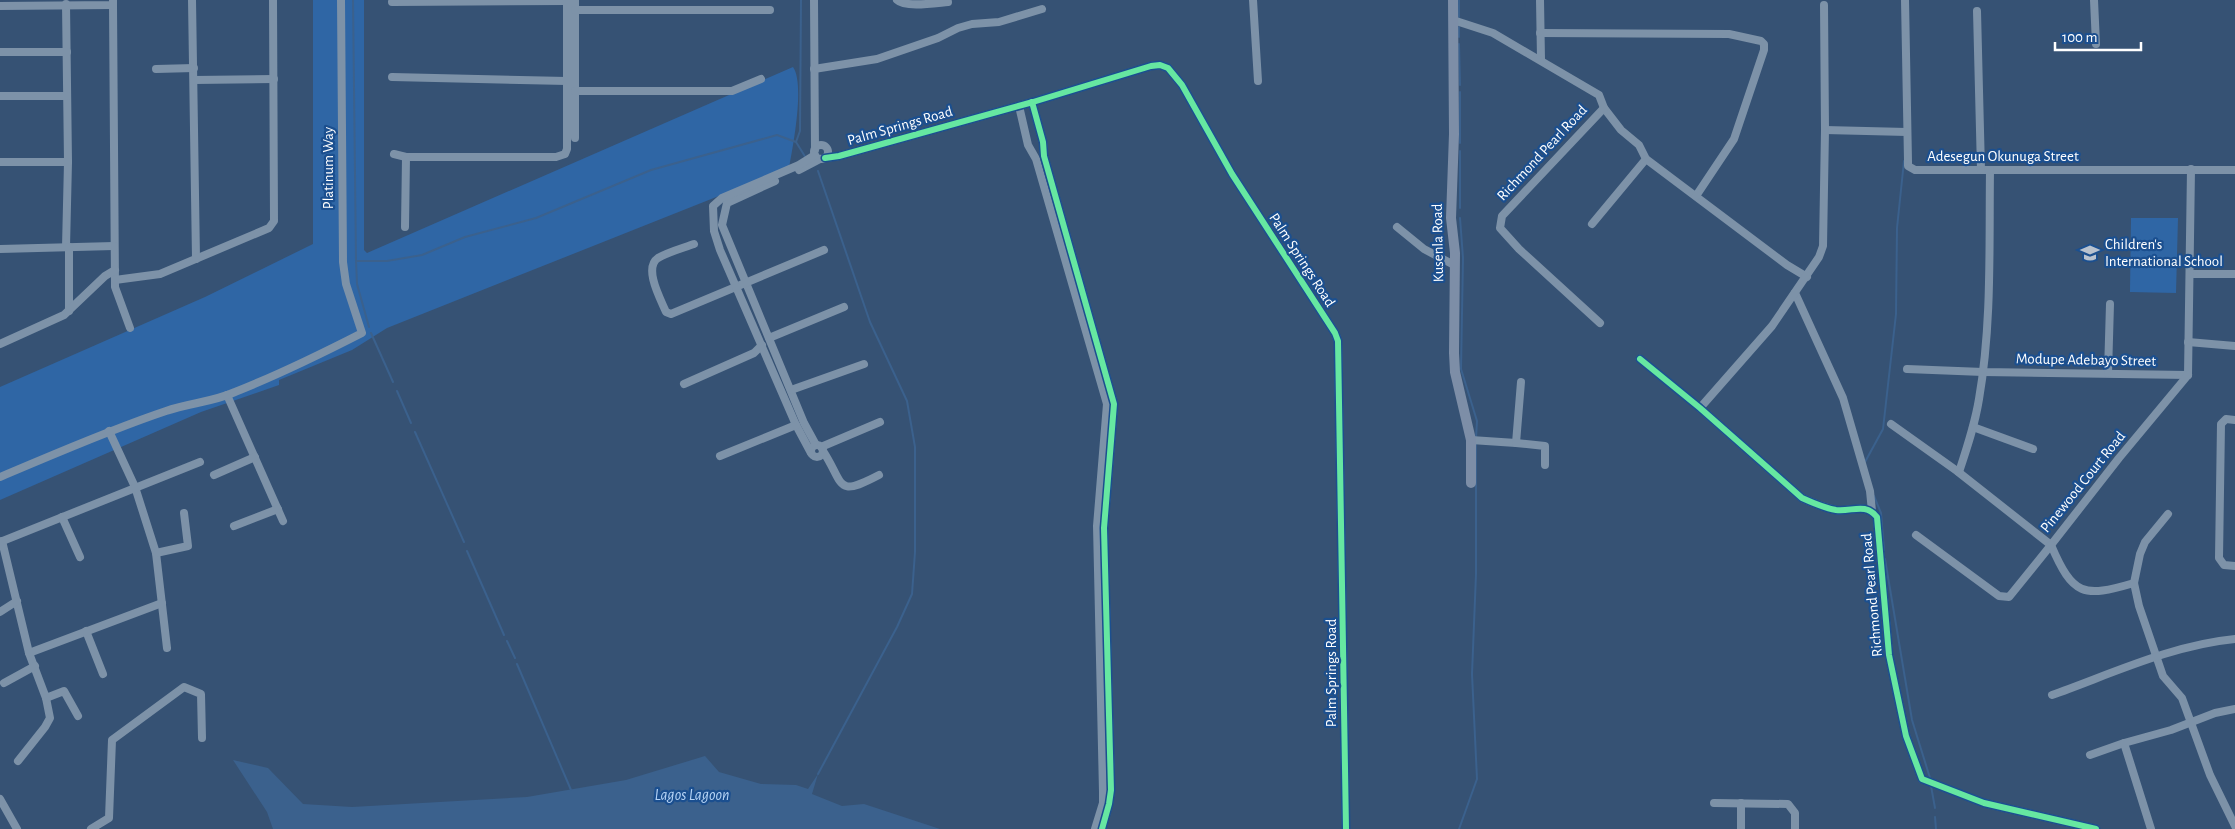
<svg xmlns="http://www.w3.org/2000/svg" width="2235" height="829" viewBox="0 0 2235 829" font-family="'Alegreya Sans',sans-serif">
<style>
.green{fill:#2f66a5}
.water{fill:#3b618d}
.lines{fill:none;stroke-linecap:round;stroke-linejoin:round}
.stream{stroke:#3b618d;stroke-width:2}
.minor{stroke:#7d92a8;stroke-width:8}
.major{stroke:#7d8ea7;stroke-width:10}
.cycleway-casing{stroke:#1b4f8f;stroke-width:9}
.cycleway{stroke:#66e7a1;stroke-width:6}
.labels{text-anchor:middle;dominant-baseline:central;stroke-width:4.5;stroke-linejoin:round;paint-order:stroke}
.street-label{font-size:15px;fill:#fff;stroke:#1b4f8f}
.poi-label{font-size:15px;fill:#fff;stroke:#1b4f8f;text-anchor:start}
.water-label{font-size:16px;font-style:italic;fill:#b5d3f5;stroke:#1b4f8f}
</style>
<rect width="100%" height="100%" fill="#365274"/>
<!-- green -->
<g class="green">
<path d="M313 0H364V250L367 253 793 67C805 84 793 146 789 168L387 328 352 350 279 380V385L201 412 0 500V387L205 297 313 244Z"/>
<polygon points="2131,218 2178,218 2176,293 2130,292"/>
</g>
<!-- water -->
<polygon class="water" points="705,756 719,772 761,784 796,785 808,789 818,774 812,794 842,806 864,804 940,829 273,829 267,812 233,760 268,768 303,804 352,807 527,797 626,780"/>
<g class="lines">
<!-- stream -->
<g class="stream">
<polyline points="353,0 356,261 387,261 422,255 465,237 536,218 651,170 777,135 796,142"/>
<polyline points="801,0 800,131 796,142 806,158"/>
<polyline points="1459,0 1459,17"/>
<polyline points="1459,27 1459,37"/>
<polyline points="1459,44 1460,85"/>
<polyline points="1460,92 1460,143"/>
<polyline points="1460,151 1460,208"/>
<polyline points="818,171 870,322 907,401 915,447 915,552 912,594 897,627 818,774"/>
<polyline points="1460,218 1463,258 1461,369 1477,421 1476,438"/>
<polyline points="356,261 357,284 369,327"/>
<polyline points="371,333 393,382"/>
<polyline points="397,391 411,423"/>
<polyline points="415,432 464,542"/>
<polyline points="1865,462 1883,429 1896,314 1897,228 1904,161"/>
<polyline points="1874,496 1881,513 1884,550"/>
<polyline points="467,551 504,635"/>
<polyline points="1885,559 1912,720 1930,778"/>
<polyline points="507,641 515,658"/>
<polyline points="517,664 571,790"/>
<polyline points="1931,786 1935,808"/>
<polyline points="1935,817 1936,829"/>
<polyline points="1459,829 1477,779 1472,674 1476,574 1476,443"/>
</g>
<!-- minor -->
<g class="minor">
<polyline points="192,0 196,259"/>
<polyline points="575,0 575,138"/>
<polyline points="814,0 815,150"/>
<path d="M897 0C905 8 936 3 948 2"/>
<polyline points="1253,0 1258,81"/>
<polyline points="1540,0 1541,59"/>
<polyline points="1905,0 1908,161 1908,166 1915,170 2235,170"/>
<polyline points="2094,0 2096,44"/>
<polyline points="392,2 567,1"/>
<polyline points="66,4 68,162 66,247"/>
<polyline points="113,5 115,287 130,328"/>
<polyline points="0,6 113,5 113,0"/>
<polyline points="575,10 770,10"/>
<polyline points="1977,11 1981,170"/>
<polyline points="1453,20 1493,33 1599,95 1604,108 1621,130 1639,145 1646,159 1787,265 1807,277"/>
<polyline points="1540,33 1729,34 1761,41 1764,44 1764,50 1734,139 1696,196"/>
<polyline points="0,52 67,52"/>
<polyline points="156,69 194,68"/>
<polyline points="814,69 877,59 938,38 958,28 972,24 999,22 1042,9"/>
<polyline points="392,77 567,81"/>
<polyline points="194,80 274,79"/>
<polyline points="575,91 732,91 761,79"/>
<polyline points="0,96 67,96"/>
<polyline points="1032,102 1043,142 1044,156 1114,404 1104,528 1111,790 1109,804 1102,829"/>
<polyline points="1019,106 1028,145 1036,159 1107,404 1097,526 1103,792 1103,803 1095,829"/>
<polyline points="1825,130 1907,132"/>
<circle cx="821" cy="152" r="7"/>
<polyline points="394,154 406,157 556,157 565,154 567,149 567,0"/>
<polyline points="825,158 839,156 1033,102 1151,66 1160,65 1168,68 1182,85 1232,174 1335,333 1338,341 1346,829"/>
<polyline points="0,162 68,162"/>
<polyline points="799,170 820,159"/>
<polyline points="775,181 727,203 722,225 804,423 816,445"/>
<polyline points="1592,224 1646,159"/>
<polyline points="405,227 406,157"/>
<polyline points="1397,227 1424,249 1454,265"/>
<path d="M694 244C683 248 668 252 658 258 643 268 661 300 666 312L671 314 824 250"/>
<polyline points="0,249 114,246"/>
<polyline points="2190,274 2235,274"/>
<polyline points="115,280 160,274 269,228 274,221 273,0"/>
<polyline points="1795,293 1843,398 1870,491 1872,511"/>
<polyline points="69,311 69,247"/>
<polyline points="1600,323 1519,249 1500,228 1502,216 1604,108"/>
<polyline points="769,338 844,307"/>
<polyline points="2188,342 2235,346"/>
<polyline points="0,344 64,315 105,276 115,270"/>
<path d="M1640 359 1700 408 1802 498C1813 503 1824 508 1836 510 1852 512 1865 502 1877 517L1889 655 1906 736 1922 779 1984 803 2096 829"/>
<polyline points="1907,369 1983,372 2188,375"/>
<polyline points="2108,373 2110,304"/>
<polyline points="2188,375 2191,169"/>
<polyline points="684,384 754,353 762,345"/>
<polyline points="791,390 864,364"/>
<polyline points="227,395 283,521"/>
<polyline points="1700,408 1772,326 1819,257 1823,246 1825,130 1824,5"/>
<polyline points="2235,420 2226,419 2221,424 2219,558 2224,565 2235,566"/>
<polyline points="1891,424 1957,471 2051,545 2119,458 2188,375"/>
<polyline points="1973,427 2033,449"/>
<polyline points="109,431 135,487 156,553 167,648"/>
<polyline points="1471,440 1516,443 1521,382"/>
<polyline points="1516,443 1545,446 1545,465"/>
<circle cx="817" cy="451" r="6"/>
<polyline points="821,447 880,422"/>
<path d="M823 451C845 485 835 498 879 475"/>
<polyline points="811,453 796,425 720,250 714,231 713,206 722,198 799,165 815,155"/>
<polyline points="720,456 796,425"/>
<path d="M1959 472C1967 448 1975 424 1979 399 1992 324 1989 246 1990 170"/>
<polyline points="214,475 255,457"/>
<path d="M0 477C55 454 109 430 166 411 189 403 213 402 235 392 278 375 321 354 362 333L346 284 343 262 341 0"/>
<polyline points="2168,514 2145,542 2140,554 2134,583 2139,606 2163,676 2182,698 2210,775 2235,826"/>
<polyline points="62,517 80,557"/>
<polyline points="234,526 278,509"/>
<path d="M1916 535 1999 596 2009 597 2051 545C2073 596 2083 598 2134 583"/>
<polyline points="2,541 29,653 46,698 64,691 78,716"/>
<polyline points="0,542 200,462"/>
<polyline points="156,553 188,546 184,513"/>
<polyline points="0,612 17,601"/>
<polyline points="86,631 103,674"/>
<polyline points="29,653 162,603"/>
<polyline points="4,683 35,666"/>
<path d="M2052 695C2111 674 2172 645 2235 639"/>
<polyline points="2090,755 2124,743"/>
<polyline points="18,761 45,727 50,718 46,698"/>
<polyline points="0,799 17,829"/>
<polyline points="1714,803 1788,804 1795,813 1795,829"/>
<polyline points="1741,803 1741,829"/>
<polyline points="91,829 109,818 112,740 184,687 201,694 202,738"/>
<polyline points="2151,829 2124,743 2171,730 2215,713 2235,709"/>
</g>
<!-- major -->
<polyline class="major" points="1453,0 1454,134 1451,218 1455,253 1454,353 1455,372 1471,440 1471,483"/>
<!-- cycleway casing -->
<g class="cycleway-casing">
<g id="cycleway">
<polyline points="1032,102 1043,142 1044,156 1114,404 1104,528 1111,790 1109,804 1102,829"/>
<polyline points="825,158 839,156 1033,102 1151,66 1160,65 1168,68 1182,85 1232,174 1335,333 1338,341 1346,829"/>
<path d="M1640 359 1700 408 1802 498C1813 503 1824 508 1836 510 1852 512 1865 502 1877 517L1889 655 1906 736 1922 779 1984 803 2096 829"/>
</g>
</g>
<!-- cycleway -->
<use href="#cycleway" class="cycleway"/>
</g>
<!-- icons -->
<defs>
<g id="school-bare" transform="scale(1.5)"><path d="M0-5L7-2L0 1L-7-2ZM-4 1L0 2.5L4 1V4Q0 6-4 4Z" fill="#b9c2ce" stroke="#1b4f8f" stroke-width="2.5" paint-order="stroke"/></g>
</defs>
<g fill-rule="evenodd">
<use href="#school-bare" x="2090" y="253"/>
</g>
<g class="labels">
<!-- street labels -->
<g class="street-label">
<text transform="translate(900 126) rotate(-16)">Palm Springs Road</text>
<text transform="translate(1542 153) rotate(-47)">Richmond Pearl Road</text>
<text x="2003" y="156">Adesegun Okunuga Street</text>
<text transform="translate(328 168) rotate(-90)">Platinum Way</text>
<text transform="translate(1438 243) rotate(-91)">Kusenla Road</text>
<text transform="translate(1302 260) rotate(57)">Palm Springs Road</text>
<text transform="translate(2086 360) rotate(1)">Modupe Adebayo Street</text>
<text transform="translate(2083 482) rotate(-51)">Pinewood Court Road</text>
<text transform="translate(1872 595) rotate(-95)">Richmond Pearl Road</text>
<text transform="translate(1331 673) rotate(-90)">Palm Springs Road</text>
</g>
<!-- poi labels -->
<g class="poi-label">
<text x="2105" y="244">Children's<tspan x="2105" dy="17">International School</tspan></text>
</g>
<!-- water labels -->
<g class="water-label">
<text x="692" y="795">Lagos Lagoon</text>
</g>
</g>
<!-- scale -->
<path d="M2055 42v8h86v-8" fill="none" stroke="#ffffff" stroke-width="2.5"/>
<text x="2062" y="42" font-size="15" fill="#ffffff" stroke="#1b4f8f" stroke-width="4" paint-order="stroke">100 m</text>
</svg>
